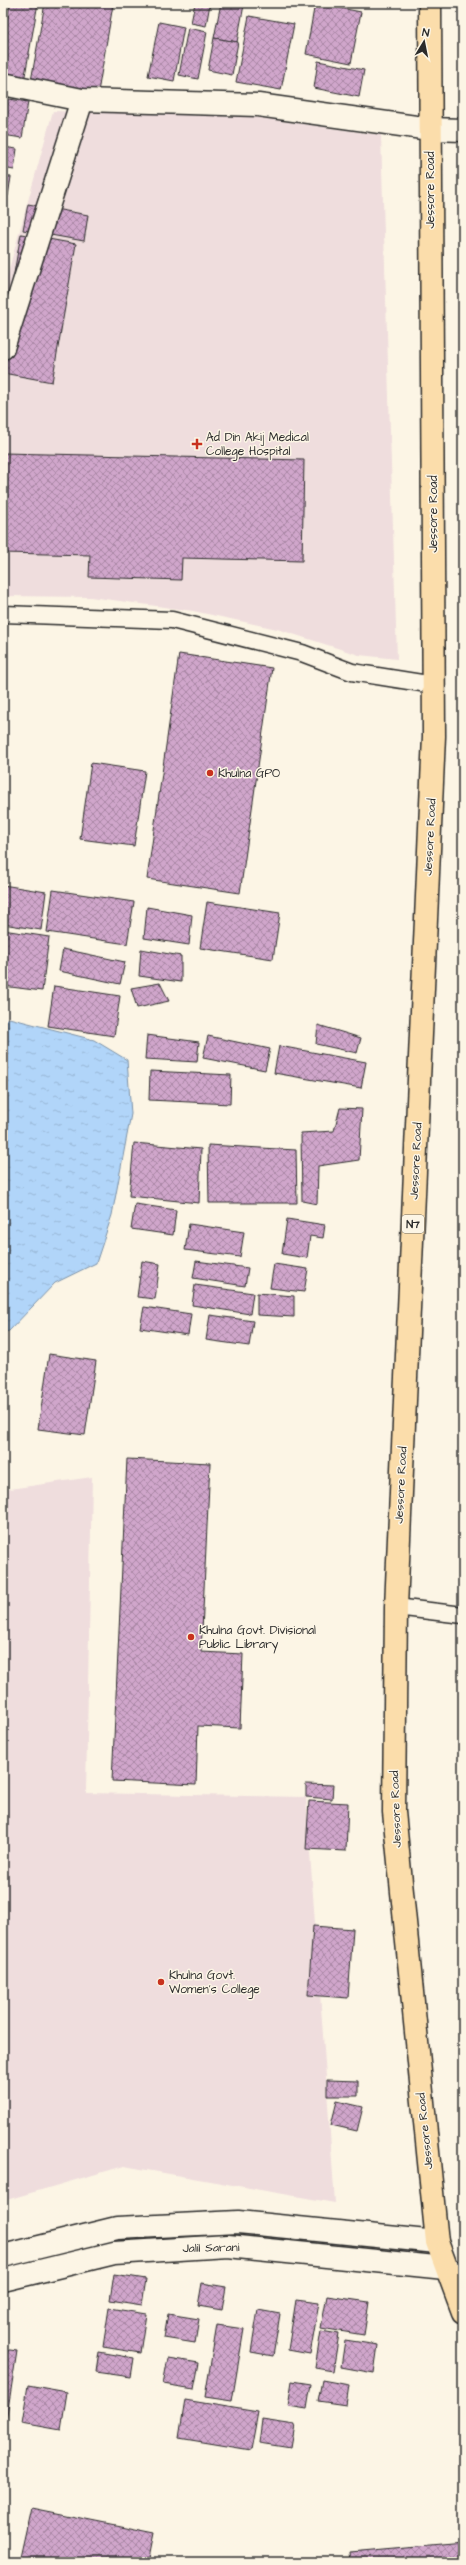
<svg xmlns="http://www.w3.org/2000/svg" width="466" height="2565" viewBox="0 0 466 2565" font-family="'Architects Daughter',sans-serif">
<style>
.built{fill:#efdddd}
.water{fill:url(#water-ripples);stroke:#7b91a7}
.building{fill:url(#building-cross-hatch);stroke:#2b2b2b}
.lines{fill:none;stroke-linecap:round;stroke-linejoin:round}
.service-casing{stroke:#2b2b2b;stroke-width:19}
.minor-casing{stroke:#2b2b2b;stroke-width:25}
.secondary-casing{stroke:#2b2b2b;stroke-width:25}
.trunk-casing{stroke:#2b2b2b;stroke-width:25}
.service{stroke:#fcf5e5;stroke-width:16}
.minor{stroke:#fcf5e5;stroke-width:22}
.secondary{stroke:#fcf5e5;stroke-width:22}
.trunk{stroke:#fbddab;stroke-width:22}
.poi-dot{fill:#c8321e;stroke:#fcf5e5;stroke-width:1.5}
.labels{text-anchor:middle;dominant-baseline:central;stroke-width:3;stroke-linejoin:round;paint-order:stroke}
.shield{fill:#fcf5e5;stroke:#6a6863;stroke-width:1}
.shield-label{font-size:11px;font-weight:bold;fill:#2b2b2b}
.street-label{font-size:12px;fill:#2b2b2b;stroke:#fcf5e5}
.poi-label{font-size:12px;fill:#2b2b2b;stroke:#fcf5e5;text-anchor:start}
</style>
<defs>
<pattern id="water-ripples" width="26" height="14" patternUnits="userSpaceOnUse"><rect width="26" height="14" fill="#b1d5f9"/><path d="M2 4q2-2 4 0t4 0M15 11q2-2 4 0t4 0" fill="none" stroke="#98b7d6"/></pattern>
<pattern id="building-cross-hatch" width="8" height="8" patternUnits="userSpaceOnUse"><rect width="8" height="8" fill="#d0a6cb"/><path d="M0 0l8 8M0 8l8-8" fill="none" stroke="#a987a5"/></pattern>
</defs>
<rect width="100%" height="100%" fill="#fcf5e5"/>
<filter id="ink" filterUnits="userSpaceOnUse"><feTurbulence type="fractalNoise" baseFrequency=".025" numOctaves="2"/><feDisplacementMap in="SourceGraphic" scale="8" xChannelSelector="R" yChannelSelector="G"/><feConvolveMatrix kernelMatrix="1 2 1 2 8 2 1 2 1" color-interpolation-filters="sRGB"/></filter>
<g filter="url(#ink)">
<!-- built -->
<g class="built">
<polygon points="53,111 253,117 381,135 397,659 359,655 277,629 193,611 90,597 3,596 3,291"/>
<polygon points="92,1477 86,1793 306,1797 335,2203 124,2166 3,2201 3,1490"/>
</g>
<!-- water -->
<polygon class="water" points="9,1018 94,1040 127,1060 131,1114 112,1215 96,1263 55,1283 9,1331 3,1333 3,1021"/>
<!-- building -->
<g class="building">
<polygon points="10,3 38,3 24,81 3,78 3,42"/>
<polygon points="45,3 100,3 113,5 98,92 31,81"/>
<polygon points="195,3 210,4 206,26 191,23"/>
<polygon points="221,3 244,5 237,42 214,38"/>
<polygon points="272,3 297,3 296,8"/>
<polygon points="315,3 361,12 351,63 306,54"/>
<polygon points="249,16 294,24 281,90 236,82"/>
<polygon points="159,22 184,27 174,81 148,76"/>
<polygon points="188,28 207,32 198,79 179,75"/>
<polygon points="214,38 238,42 232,75 208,70"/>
<polygon points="318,61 364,70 359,97 314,88"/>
<polygon points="3,98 28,102 22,138 3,135"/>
<polygon points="3,147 17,149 14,170 3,168"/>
<polygon points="3,176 11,177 8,196 3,195"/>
<polygon points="28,204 88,215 84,241 23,230"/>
<polygon points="21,234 76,244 52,382 3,373 3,335"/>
<polygon points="3,453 304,460 302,561 182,558 181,580 89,577 90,555 3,553"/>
<polygon points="179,654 272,668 240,893 147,879"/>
<polygon points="91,763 145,771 134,846 80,839"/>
<polygon points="3,885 46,892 41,930 3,924"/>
<polygon points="53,890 134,902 127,944 47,932"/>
<polygon points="207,902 280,913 273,959 200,948"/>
<polygon points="147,907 192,915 189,945 144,938"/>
<polygon points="3,930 49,937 42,991 3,986"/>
<polygon points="63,949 125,962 120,984 59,971"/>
<polygon points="141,949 181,956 181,982 139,976"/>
<polygon points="160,983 169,1001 137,1008 131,988"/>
<polygon points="54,986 120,996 114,1036 48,1026"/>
<polygon points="318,1025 361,1038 357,1053 316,1044"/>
<polygon points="147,1035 199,1042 197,1062 145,1059"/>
<polygon points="208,1036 270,1049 265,1070 203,1058"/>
<polygon points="279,1046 366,1062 361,1088 274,1073"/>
<polygon points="150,1071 231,1075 230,1104 149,1100"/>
<polygon points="340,1108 362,1109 359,1160 318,1166 317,1204 302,1201 301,1133 334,1131"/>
<polygon points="134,1143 201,1149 199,1203 129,1196"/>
<polygon points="208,1145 296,1150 297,1203 209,1203"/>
<polygon points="135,1204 176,1210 173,1235 131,1229"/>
<polygon points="287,1219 325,1225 323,1238 310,1236 307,1258 282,1254"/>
<polygon points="189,1224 244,1232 240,1257 185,1250"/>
<polygon points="142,1261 160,1264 155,1299 137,1297"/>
<polygon points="196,1261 248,1268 245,1286 193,1278"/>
<polygon points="274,1264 308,1269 304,1292 270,1288"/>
<polygon points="195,1285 253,1293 250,1314 192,1305"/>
<polygon points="257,1293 294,1296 294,1317 257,1315"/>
<polygon points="144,1307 191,1314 188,1335 140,1328"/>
<polygon points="210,1315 253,1321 249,1346 206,1340"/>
<polygon points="49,1354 96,1361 85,1435 38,1429"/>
<polygon points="127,1459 210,1463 201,1652 243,1654 240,1728 198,1726 196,1785 112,1781"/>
<polygon points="306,1784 333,1785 332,1799 306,1797"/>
<polygon points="309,1801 348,1803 346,1851 306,1849"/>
<polygon points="313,1926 353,1929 348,1998 308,1995"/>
<polygon points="327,2080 358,2081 358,2096 327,2096"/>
<polygon points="337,2101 363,2107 357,2131 331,2125"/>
<polygon points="114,2274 146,2279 142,2305 110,2300"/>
<polygon points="202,2283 226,2287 222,2310 198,2306"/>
<polygon points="327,2296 369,2302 364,2335 321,2328"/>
<polygon points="296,2300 319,2303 310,2354 288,2350"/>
<polygon points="109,2308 146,2314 140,2353 103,2347"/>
<polygon points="258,2310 280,2314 273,2356 251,2352"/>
<polygon points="168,2314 199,2319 195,2343 164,2338"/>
<polygon points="217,2325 244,2329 232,2401 205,2397"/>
<polygon points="321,2331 339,2334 333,2371 315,2368"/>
<polygon points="345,2340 378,2345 374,2373 341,2367"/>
<polygon points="3,2349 17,2351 6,2422 3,2422"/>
<polygon points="99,2352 134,2358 131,2377 96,2372"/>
<polygon points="168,2358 199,2363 194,2389 163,2384"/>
<polygon points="322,2380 349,2385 346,2405 318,2401"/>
<polygon points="292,2381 311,2384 307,2409 288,2406"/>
<polygon points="28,2385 67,2392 61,2430 22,2423"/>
<polygon points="185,2400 258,2412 251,2450 179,2438"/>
<polygon points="262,2420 295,2425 291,2448 259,2443"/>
<polygon points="31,2508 155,2533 149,2562 19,2562"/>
<polygon points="463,2542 463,2562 351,2562 350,2552"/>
</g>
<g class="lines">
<!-- service casing -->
<g class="service-casing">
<g id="service">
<polyline points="3,614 172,620 302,653 352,672 434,685"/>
<polyline points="396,1607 463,1615"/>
<polyline points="445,2268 463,2270"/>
</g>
</g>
<!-- minor casing -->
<g class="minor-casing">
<g id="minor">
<polyline points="3,84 82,100 258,105 430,129"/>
<polyline points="3,348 82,100"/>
</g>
</g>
<!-- secondary casing -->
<g class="secondary-casing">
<g id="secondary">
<polyline points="430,129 463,130"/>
<polyline points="3,2256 117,2228 238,2222 437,2242"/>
<polyline points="3,2280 114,2253 228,2246 445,2268"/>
</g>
</g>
<!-- trunk casing -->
<g class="trunk-casing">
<polyline id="trunk" points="430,3 434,736 396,1607 394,1812 437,2242 463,2312"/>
</g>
<!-- service -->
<use href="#service" class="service"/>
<!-- minor -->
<use href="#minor" class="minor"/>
<!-- secondary -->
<use href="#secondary" class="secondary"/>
<!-- trunk -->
<use href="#trunk" class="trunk"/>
</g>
</g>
<!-- markers -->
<g class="poi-dot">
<path d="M195 438h4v4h4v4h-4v4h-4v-4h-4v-4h4z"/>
<circle cx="210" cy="773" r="4"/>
<circle cx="191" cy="1637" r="4"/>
<circle cx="161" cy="1982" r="4"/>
</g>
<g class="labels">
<!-- shield labels -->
<rect class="shield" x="402" y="1215" width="22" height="18" rx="3"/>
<g class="shield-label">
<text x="413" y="1224">N7</text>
</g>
<!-- street labels -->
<g class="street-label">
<text transform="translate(430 190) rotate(-90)">Jessore Road</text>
<text transform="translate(433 514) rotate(-90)">Jessore Road</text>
<text transform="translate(430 837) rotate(-87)">Jessore Road</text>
<text transform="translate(416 1161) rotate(-87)">Jessore Road</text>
<text transform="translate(401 1485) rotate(-87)">Jessore Road</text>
<text transform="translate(396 1809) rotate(-92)">Jessore Road</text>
<text transform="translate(425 2131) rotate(-96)">Jessore Road</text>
<text transform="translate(211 2248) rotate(-1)">Jalil Sarani</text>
</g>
<!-- poi labels -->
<g class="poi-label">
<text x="206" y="437">Ad Din Akij Medical<tspan x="206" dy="14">College Hospital</tspan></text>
<text x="218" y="773">Khulna GPO</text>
<text x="199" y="1630">Khulna Govt. Divisional<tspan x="199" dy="14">Public Library</tspan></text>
<text x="169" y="1975">Khulna Govt.<tspan x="169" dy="14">Women's College</tspan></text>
</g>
</g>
<!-- margin -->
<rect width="466" height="2565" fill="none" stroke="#fcf5e5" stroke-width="16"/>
<rect x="8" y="8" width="450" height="2549" fill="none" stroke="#2b2b2b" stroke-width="1.5" filter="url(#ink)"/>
<!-- north arrow -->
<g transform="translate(424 42) rotate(10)" stroke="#fcf5e5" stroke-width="3" paint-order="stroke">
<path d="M0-3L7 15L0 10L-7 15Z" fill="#2b2b2b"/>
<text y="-6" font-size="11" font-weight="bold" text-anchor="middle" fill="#2b2b2b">N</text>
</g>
</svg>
